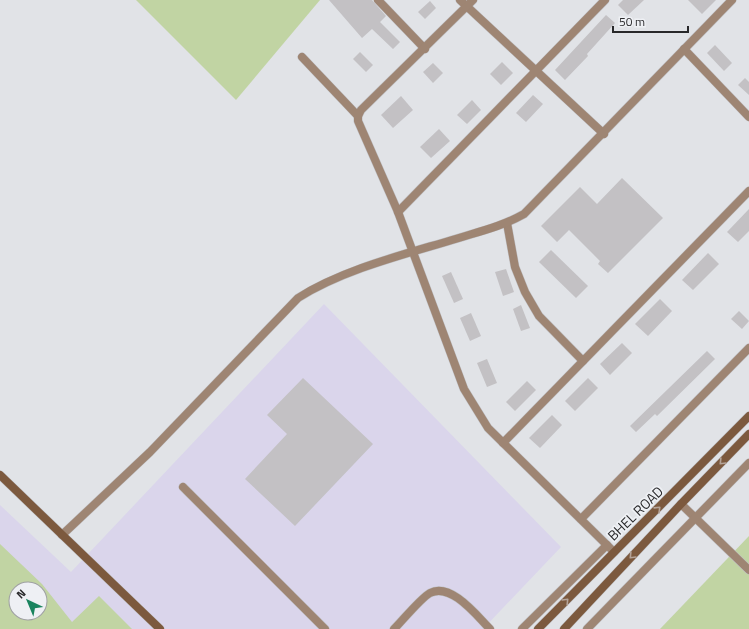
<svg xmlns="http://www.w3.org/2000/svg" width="749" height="629" viewBox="0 0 749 629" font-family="'Titillium Web',sans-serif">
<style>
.industrial{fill:#dad5eb;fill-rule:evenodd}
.green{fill:#c1d4a3;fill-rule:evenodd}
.building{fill:#c3c1c4}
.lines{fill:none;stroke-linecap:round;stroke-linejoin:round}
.street-casing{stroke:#c0c1c5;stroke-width:9}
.secondary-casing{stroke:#c0c1c5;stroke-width:9}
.street{stroke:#9e8573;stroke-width:8}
.secondary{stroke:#7c593e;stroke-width:8}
.oneway{stroke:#b5a499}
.labels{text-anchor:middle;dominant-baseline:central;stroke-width:3.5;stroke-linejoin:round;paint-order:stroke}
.street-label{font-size:14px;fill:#28282a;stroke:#eef0f4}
</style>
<rect width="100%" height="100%" fill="#e1e3e7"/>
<!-- industrial -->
<path class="industrial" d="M324 304 561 547 483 629H0V505L71 572ZM16 589H40V613H16Z"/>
<!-- green -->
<g class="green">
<polygon points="136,0 320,0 236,100"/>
<polygon points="749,536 749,629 660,629"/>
<path d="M0 544 42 584 72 622 99 596 132 629H0ZM16 589H40V613H16Z"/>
</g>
<!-- building -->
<g class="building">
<polygon points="329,0 372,0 386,16 380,22 400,42 393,49 372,29 362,38"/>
<polygon points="623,0 644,0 628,15 618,5"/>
<polygon points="688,0 716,0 702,14"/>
<polygon points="430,1 436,8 425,19 418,12"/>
<polygon points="606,15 615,23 587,54 588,56 565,80 555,70"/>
<polygon points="715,45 732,63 724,71 707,53"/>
<polygon points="360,52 373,65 366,72 353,59"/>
<polygon points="502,62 513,73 501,85 490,74"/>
<polygon points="433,63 443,73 433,83 423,72"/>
<polygon points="745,78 749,82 749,95 738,85"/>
<polygon points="533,95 543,104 526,122 516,113"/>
<polygon points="401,96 413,110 393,128 381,115"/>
<polygon points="472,100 481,110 467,124 457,115"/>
<polygon points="439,129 450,141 431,158 420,147"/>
<polygon points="622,178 663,218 608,273 598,264 600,261 569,230 557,242 541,226 580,187 597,204"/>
<polygon points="749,209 749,231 738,242 727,232"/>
<polygon points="551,250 588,286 576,298 539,262"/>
<polygon points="708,253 719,264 693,290 682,280"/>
<polygon points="506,269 514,292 503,296 495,272"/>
<polygon points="451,272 463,299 454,303 442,276"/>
<polygon points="660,299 672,311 648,336 635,324"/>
<polygon points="521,305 530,328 521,331 513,309"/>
<polygon points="739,311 749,321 742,329 731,319"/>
<polygon points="471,313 481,336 470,341 460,318"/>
<polygon points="622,343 632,353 610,375 600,364"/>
<polygon points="707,351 715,359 657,416 655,414 636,432 630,426"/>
<polygon points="487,359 497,383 487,387 477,363"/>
<polygon points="303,378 373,444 295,526 245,479 287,434 267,415"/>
<polygon points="588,378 598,388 575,411 565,401"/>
<polygon points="527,381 536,390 515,411 506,402"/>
<polygon points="552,415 562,425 540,448 529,438"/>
</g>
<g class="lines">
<!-- street casing -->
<g class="street-casing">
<g id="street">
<polyline points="378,0 425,49"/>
<polyline points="460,0 604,134"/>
<polyline points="473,0 361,110 358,116 358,121 398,212 464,389 488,428 614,552"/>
<polyline points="684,49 749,117"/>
<polyline points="302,57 358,116"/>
<polyline points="398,212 605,0"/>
<polyline points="507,223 515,267 525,292 539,316 583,361"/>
<polyline points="503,443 749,191"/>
<polyline points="183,487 325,629"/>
<polyline points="681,504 749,570"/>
<polyline points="581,519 749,348"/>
<path d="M62 535 150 452 298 298C342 270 402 255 452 240 477 232 501 227 524 214L732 0"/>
<path d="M394 629C401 622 422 597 430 593 451 582 477 616 490 629"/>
<polyline points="522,629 607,545"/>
<polyline points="587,629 749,463"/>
</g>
</g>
<!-- secondary casing -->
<g class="secondary-casing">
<g id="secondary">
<polyline points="0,475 160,629"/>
<polyline points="538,629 749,416"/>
<polyline points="564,629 681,504 749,434"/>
</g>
</g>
<!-- street -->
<use href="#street" class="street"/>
<!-- secondary -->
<use href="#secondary" class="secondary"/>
</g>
<!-- one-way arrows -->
<defs><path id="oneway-chevron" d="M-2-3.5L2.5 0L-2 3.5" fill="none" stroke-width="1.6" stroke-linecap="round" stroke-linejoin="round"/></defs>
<g class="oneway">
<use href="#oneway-chevron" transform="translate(722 462) rotate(134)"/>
<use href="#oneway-chevron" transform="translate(658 509) rotate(-44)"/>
<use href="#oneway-chevron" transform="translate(632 556) rotate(134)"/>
<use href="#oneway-chevron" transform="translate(566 601) rotate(-46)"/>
</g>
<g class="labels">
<!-- street labels -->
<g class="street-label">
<text transform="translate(635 513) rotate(-44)">BHEL ROAD</text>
</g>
</g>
<!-- north arrow -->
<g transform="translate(28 601) rotate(316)"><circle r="19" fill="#eef0f4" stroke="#9fa0a3"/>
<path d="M0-3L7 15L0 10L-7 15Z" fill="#19835e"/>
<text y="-6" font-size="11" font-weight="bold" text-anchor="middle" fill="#28282a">N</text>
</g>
<!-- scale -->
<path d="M613 26v6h75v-6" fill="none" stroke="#28282a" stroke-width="2"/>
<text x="619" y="26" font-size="12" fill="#28282a" stroke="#eef0f4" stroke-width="3" paint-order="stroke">50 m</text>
</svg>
